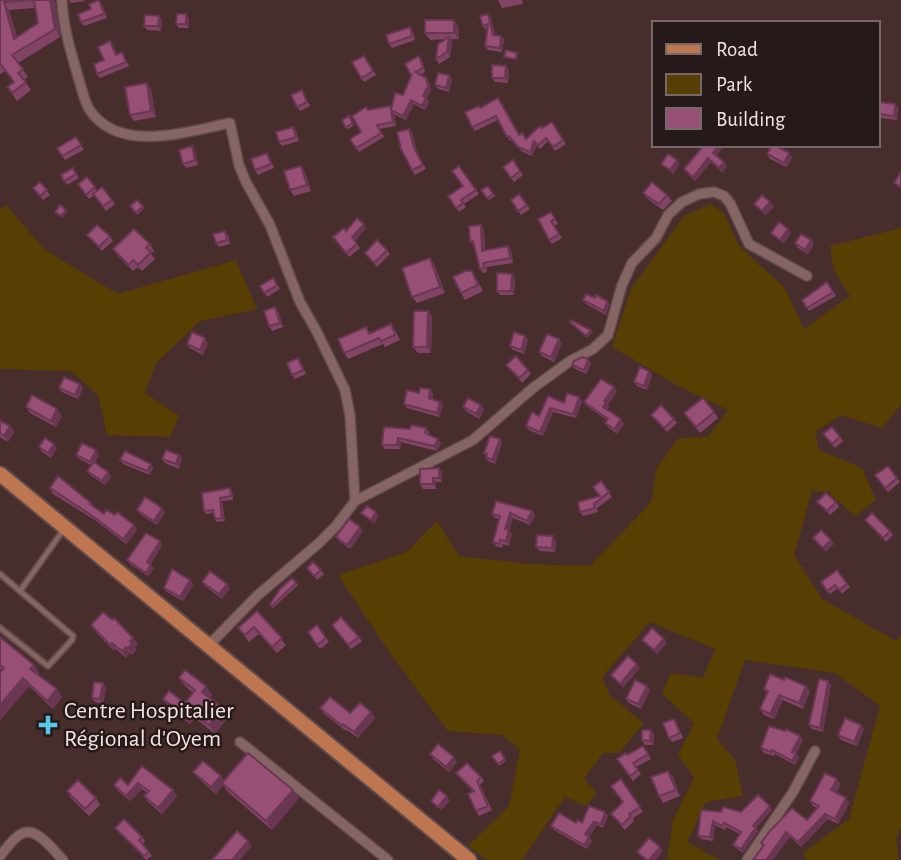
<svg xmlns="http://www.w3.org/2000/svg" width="901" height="860" viewBox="0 0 901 860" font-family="'Alegreya Sans',sans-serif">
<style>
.green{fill:#573f03}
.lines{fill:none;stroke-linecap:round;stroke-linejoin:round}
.service-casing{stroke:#614a4a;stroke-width:8}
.minor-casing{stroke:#614a4a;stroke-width:12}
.primary-casing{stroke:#614a4a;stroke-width:18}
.service{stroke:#856564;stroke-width:4.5}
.minor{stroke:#856564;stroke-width:9}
.primary{stroke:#bd764f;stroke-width:14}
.wall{fill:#824465;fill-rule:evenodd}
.shaded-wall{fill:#6a3753}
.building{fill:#974f76;stroke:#6a3753;stroke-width:2;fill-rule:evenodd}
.poi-dot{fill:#5bc7e7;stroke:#261919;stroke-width:2.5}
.labels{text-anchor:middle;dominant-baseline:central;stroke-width:5;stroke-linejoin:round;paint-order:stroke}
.poi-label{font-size:24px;fill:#f4e2e1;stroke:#261919;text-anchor:start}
</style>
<rect width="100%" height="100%" fill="#482d2d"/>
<!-- green -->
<g class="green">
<polygon points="710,204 723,212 740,247 785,288 804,329 850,296 834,270 830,246 901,228 901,405 882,428 841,415 815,432 819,450 862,468 876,500 855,516 828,492 812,491 794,555 822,599 896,641 901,637 901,826 896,840 899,860 807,860 803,853 849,819 880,706 835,673 745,660 717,739 735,760 743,796 706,802 687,842 720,860 667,860 673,820 694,778 678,755 694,723 662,694 671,673 703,678 715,649 650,622 602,677 610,696 644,723 619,753 603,753 584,779 597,793 586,806 565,797 522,860 487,860 468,846 509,806 520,749 502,735 448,731 394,659 338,575 407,552 437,521 459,556 529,564 590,566 651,502 657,467 679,438 708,437 728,410 680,387 612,347 631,289 684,216"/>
<polygon points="6,205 45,250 118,294 236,260 257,309 200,321 156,363 145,393 179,416 170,437 107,435 98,395 71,371 0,369 0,209"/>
</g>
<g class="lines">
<!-- service casing -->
<g class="service-casing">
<g id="service">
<polyline points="0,574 73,636 72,640 48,666 0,628"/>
<polyline points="20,591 64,529"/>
</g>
</g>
<!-- minor casing -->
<g class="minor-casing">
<g id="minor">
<path d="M62 0C63 26 70 49 77 73 81 85 83 98 89 109 119 155 188 131 230 123L239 165 246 182 270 225 300 302 317 332 345 390 350 415 355 501"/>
<polyline points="209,645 258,595 319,543 336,526 355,501 473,440 533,388 570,361 593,349 608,335 622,285 632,263 656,238 668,215 682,202 699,194 714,192 724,196 730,203 749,244 807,276"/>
<polyline points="240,742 388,860"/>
<path d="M0 856C6 849 13 838 21 834 36 825 54 851 63 860"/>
<polyline points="747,860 793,792 815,751"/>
</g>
</g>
<!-- primary casing -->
<g class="primary-casing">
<polyline id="primary" points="0,474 469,860"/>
</g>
<!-- service -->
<use href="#service" class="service"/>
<!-- minor -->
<use href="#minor" class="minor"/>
<!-- primary -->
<use href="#primary" class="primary"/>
</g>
<!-- wall -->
<g class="wall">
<path d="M0 0H55L60 37 18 63 28 77 24 80 31 90 17 101 7 87 14 82 5 71 0 74ZM35 8 38 23 17 37 9 10Z"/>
<polygon points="69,0 84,0 85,1 71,3"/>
<polygon points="498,0 522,0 523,4 502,8"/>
<polygon points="102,4 107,18 84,26 81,22 91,9"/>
<polygon points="488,14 491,18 495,35 501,36 504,39 502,52 488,50 485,46 487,29 485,29 483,26"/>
<polygon points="189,19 189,28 179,28 176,24"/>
<polygon points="162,20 161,31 147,30 144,26"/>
<polygon points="454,20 458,26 459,39 451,39 452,41 450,57 439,64 436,59 446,39 430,40 425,33"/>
<polygon points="410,27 413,32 415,40 392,48 389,44"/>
<polygon points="113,45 117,54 122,52 129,66 100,78 97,74"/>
<polygon points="364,56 376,75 364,82 361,78"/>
<polygon points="419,56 422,60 425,72 420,75 426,78 429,82 431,90 427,98 429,102 425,110 414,104 406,120 394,114 396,126 380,129 384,137 359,152 350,139 361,132 368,110 391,108 403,95 411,76 405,64"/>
<polygon points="509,70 508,83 495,82 492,78"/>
<polygon points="452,79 449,92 438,89 435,85"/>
<polygon points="147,83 151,90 156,117 134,121 130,115"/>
<polygon points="302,90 310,106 300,111 297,107"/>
<polygon points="498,98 520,135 526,139 552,122 566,144 555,151 548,141 540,149 537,145 532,156 521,151 512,140 510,141 498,120 475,131 472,127 480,108"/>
<polygon points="879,102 898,108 897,120 880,118 878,115"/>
<polygon points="349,116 354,126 347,129 342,120"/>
<polygon points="293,127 296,131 299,141 282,146 279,142"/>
<polygon points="409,129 412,133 417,152 426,169 415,175 412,170"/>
<polygon points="76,137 84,150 65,160 57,148"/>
<polygon points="704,145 722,145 723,147 716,155 727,166 722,172 711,162 695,181 687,173 684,169"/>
<polygon points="192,146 195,151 198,165 186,168 183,164"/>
<polygon points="267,153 270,158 274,168 258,175 255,170"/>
<polygon points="767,154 792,157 787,167 770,159"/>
<polygon points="513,160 523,175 514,182 503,167"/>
<polygon points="459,166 479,194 464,204 466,207 459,212 448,196 463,186"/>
<polygon points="73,168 79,178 67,185 61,175"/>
<polygon points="305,172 311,191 294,196 290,190"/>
<polygon points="87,177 97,191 102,187 115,204 106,211 94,195 89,199 78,184"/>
<polygon points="40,182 50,195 43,200 33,188"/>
<polygon points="488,186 495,196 489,200 481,190"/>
<polygon points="643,193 667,195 672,201 663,210 648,199"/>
<polygon points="519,194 530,209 521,215 511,200"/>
<polygon points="137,200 144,208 137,215 130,206"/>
<polygon points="551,212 558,224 554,226 562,238 552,244 549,240"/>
<polygon points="366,228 355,241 360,248 349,257 336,241 346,231"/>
<polygon points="484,230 485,251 511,250 513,263 486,267 487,272 483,273 480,269 474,246 470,241"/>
<polygon points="87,235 110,236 113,241 102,251"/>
<polygon points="228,235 230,244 219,247 216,243"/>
<polygon points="811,240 814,244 808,254 798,248 795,243"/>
<polygon points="150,244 154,251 151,254 155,259 142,271 138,267 133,271 118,256 113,249"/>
<polygon points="387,250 390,254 377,267 365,253"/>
<polygon points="430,258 434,264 445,293 417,303 412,297"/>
<polygon points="472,271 483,291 465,300 461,293"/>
<polygon points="273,278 280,289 267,297 260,286"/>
<polygon points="515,278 514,295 500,295 497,291"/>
<polygon points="827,282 836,296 809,311 802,300"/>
<polygon points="595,298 607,301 609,304 606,315 586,304 583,300"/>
<polygon points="278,311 283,327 272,331 269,326"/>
<polygon points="428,311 432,317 431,353 418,353 413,347"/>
<polygon points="395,330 400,340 385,347 383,344 348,359 344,353 370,333"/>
<polygon points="525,336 528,340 524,354 513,350 510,346"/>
<polygon points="208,343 203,355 190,348 187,344"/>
<polygon points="562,343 554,362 542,356 539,352"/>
<polygon points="588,359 591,363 587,374 575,369 572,365"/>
<polygon points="301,362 306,374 295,379 292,375"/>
<polygon points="506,365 528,370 531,374 522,383"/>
<polygon points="649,371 652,375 647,390 637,386 634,382"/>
<polygon points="59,388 83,388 78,399 62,392"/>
<polygon points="617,391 608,405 609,407 607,410 621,419 624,424 617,434 608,427 605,423 607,420 587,406 584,402"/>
<polygon points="419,393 433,393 432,399 440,402 443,406 439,417 407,408 404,404"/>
<polygon points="548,396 564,403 582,401 576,418 553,412 543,436 529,430 526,426 539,416"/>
<polygon points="26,407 62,416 56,427 30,413"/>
<polygon points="463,407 484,409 479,419 466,411"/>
<polygon points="714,412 718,418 700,433 684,413"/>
<polygon points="651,415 674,419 677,423 667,432"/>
<polygon points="0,421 10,426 14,432 8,442 0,437"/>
<polygon points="832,427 843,441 835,448 823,434"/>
<polygon points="426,428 429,432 428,435 438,439 441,443 437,451 401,442 400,449 385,449 382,445 410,429"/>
<polygon points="500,439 502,443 495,464 488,461 484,453"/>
<polygon points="39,447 57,448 51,458 42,452"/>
<polygon points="99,454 95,463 108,472 111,477 105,485 90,475 87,471 91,465 79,459 76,455"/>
<polygon points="179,455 182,459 179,469 165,463 162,459"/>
<polygon points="120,460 151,464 153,467 150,475 123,464"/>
<polygon points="888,466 900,482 888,492 875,475"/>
<polygon points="439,468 442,472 442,482 436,482 436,489 423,489 420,484"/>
<polygon points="601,481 612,497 597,508 598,512 583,516 580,512 600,496"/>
<polygon points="50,488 91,503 94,507 104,514 134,525 137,530 126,544 95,520 53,494"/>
<polygon points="230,488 232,491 233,500 222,501 225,521 217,522 215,519 214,513 206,514 204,511"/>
<polygon points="817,502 836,502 839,507 830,515"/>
<polygon points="137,510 165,512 157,525 140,514"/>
<polygon points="532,511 535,515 530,525 513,518 509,530 512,534 509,546 503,544 502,548 496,546 493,542 499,519 495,518 492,514"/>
<polygon points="865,520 890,531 893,535 886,542"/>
<polygon points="363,531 350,549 339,541 336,537"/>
<polygon points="160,541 162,545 150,565 154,569 148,576 130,564 127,560"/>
<polygon points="556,541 555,552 540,551 536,547"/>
<polygon points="307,568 321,570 324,574 317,580"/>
<polygon points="837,570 850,587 842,594 838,588 830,594 821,582"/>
<polygon points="292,578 298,585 273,608 271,606"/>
<polygon points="190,580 193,585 183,601 167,592 164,588"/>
<polygon points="202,582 230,588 222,599 205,586"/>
<polygon points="257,611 286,645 277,653 259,634 249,642 238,628"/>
<polygon points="91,625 133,638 138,644 135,647 136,650 132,655 130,653 126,658 116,649 114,651 96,632"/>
<polygon points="317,625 329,642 320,649 308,632"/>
<polygon points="332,625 359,637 362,641 351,649"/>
<polygon points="0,637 34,665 39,673 38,675 62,697 53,709 29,686 0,720 0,673 2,670 0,668"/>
<polygon points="179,678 212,695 209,698 223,708 229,716 215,734 195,718 190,724 169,707 163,699 185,703 193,693 185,686"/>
<polygon points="784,680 806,686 810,691 803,709 783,700 774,719 764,715 760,709 767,694 764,689"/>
<polygon points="831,685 823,732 812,729 809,725"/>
<polygon points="106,688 103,704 95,702 92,698"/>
<polygon points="650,690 641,709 629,703 626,699"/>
<polygon points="320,708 350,713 371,712 375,718 358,738 347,730 346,731 324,714"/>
<polygon points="674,719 677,723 683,738 672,742 669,738"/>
<polygon points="864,729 857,746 841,740 838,735"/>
<polygon points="651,730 654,735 653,745 645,745 642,740"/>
<polygon points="800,736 803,740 796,754 799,758 795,765 775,754 774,756 764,753 761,748"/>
<polygon points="643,746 651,759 636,767 641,774 633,781 617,759 627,755"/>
<polygon points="500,751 506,761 499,766 492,756"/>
<polygon points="430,754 457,762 449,772 433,759"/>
<polygon points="142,766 177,796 162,814 148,802 144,796 147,793 142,789 130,801 118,791 114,785 128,785"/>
<polygon points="668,771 673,777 680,796 663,803 659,796"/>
<polygon points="193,772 224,781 293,790 299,798 272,830 228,792 223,785 216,794 198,778"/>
<polygon points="456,773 481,777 484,781 480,785 492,810 479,816 476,811 473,792"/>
<polygon points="621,779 643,812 633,818 634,821 625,830 611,814 623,802"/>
<polygon points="841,784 836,793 849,803 838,824 828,819 801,847 790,837 763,846 761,843 807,820 817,808 813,806 810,801"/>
<polygon points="67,791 96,798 100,805 89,816 71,798"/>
<polygon points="772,810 756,828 758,831 743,853 736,848 733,845 740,834 726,827 725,830 715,825 713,841 701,839 698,836 721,812"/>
<polygon points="608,816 603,828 597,825 589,837 592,841 587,849 554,830 551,826 582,823"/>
<polygon points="115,828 142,837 145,841 142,844 152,856 146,860"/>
</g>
<!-- shaded-wall -->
<g class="shaded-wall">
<polygon points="50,0 55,0 60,37 55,29"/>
<polygon points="4,2 9,10 19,47 14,39"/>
<polygon points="186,14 189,19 189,28 186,24"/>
<polygon points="488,14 491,18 495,38 493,35"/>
<polygon points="159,16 162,20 161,31 158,26"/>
<polygon points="454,20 458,26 459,39 454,33"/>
<polygon points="501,36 504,39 502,52 500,48"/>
<polygon points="449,37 452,41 450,57 447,52"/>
<polygon points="506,66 509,70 508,83 505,78"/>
<polygon points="449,75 452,79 449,92 446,88"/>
<polygon points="426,78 429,82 431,90 427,98 429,102 425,110 422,106"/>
<polygon points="147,83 151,90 156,117 151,111"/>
<polygon points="411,100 414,104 406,120 403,116"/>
<polygon points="895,104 898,108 897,120 894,116"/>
<polygon points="391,110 394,114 396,126 393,122"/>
<polygon points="409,129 412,133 417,152 426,169 414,148"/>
<polygon points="534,141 537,145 532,156 530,152"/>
<polygon points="719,145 722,145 723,147 716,156 713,153"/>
<polygon points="192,146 195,151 198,165 195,160"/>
<polygon points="789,153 792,157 787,167 784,163"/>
<polygon points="708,158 711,162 695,181 693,177"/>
<polygon points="677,160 680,164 673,175 670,170"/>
<polygon points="724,162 727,166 722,172 719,168"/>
<polygon points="301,166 305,172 311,191 307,185"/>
<polygon points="770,202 774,207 765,216 762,211"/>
<polygon points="66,210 67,212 62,218 61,216"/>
<polygon points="364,224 366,228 354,241 352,237"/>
<polygon points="481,225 484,230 485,255 482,251"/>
<polygon points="788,229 791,233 783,244 780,240"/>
<polygon points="811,240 814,244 808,254 805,250"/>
<polygon points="508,246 511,250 513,263 510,258"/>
<polygon points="430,258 434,264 445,293 440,287"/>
<polygon points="512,274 515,278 514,295 511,291"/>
<polygon points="607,301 609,304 606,315 604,311"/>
<polygon points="275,307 278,311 283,327 280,323"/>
<polygon points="428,311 432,317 431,353 427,347"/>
<polygon points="591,330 593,332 587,338 586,336"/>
<polygon points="525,336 528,340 524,354 521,350"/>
<polygon points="205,338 208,343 203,355 200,350"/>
<polygon points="559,339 562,343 554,362 551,357"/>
<polygon points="588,359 591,363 587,374 584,370"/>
<polygon points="649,371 652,375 647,390 644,386"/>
<polygon points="80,384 83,388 78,399 75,395"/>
<polygon points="614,387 617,391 608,405 609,407 606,411 603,407 604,401"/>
<polygon points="430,389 433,393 432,402 429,398"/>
<polygon points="579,397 582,401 576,418 573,414"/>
<polygon points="440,402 443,406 439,417 437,413"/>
<polygon points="481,405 484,409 479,419 476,414"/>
<polygon points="550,408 553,412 543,436 540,432"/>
<polygon points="57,409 62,416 56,427 51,421"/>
<polygon points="621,419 624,424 617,434 614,429"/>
<polygon points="10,426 14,432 8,442 4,436"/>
<polygon points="398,438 401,442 400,449 397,445"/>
<polygon points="438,439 441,443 437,451 434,446"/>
<polygon points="500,439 502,443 495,464 492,460"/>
<polygon points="54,444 57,448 51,458 48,453"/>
<polygon points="96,450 99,454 93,466 90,462"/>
<polygon points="179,455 182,459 179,469 176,464"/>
<polygon points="151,464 153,467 150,475 147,471"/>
<polygon points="439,468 442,472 442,482 439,478"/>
<polygon points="108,472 111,477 105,485 102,481"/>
<polygon points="433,478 436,482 436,489 433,484"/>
<polygon points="220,498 222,501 225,521 222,518"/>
<polygon points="162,508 165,512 157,525 154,521"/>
<polygon points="532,511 535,515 530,525 527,521"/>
<polygon points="376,512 379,516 374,524 371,520"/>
<polygon points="510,513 513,518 508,533 505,529"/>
<polygon points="134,525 137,530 126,544 123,539"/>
<polygon points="360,527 363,531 350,549 347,545"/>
<polygon points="509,530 512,534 509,546 506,541"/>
<polygon points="553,536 556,541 555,552 552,548"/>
<polygon points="831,540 834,544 826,552 823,548"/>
<polygon points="160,541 162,545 150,566 147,562"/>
<polygon points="151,565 154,569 148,576 146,573"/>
<polygon points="190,580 193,585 183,601 180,597"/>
<polygon points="227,584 230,588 222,599 219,594"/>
<polygon points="133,638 138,644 135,647 136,650 132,655 128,648 130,641"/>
<polygon points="664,639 667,643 657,655 654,650"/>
<polygon points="112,643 116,649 114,651 110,645"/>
<polygon points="126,647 130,653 126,658 122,651"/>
<polygon points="637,664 640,668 623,688 620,684"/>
<polygon points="34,665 39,673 36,677 30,669"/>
<polygon points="23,678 29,686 0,720 0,705"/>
<polygon points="828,681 831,685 823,732 820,728"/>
<polygon points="103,683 106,688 103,704 100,699"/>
<polygon points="206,686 212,695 207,700 202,692"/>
<polygon points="647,686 650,690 641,709 638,704"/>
<polygon points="806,686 810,691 803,709 799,703"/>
<polygon points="57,689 62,697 53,709 47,701"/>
<polygon points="779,695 783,700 774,719 770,714"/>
<polygon points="223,708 229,716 215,734 209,725"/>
<polygon points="189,709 195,718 190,724 184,715"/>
<polygon points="371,712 375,718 358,738 354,732"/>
<polygon points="861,725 864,729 857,746 854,742"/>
<polygon points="651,730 654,735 653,745 650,741"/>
<polygon points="800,736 803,740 796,754 799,758 795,765 792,761 792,752"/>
<polygon points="454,757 457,762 449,772 446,767"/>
<polygon points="668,771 673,777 680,796 676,790"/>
<polygon points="221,776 225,782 216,794 211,787"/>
<polygon points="837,779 841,784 835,795 831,790"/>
<polygon points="138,783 142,789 130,801 126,796"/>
<polygon points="173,790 177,796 162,814 158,808"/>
<polygon points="293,790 299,798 272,830 266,821"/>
<polygon points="447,796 450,801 441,811 438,807"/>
<polygon points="846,798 849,803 838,824 835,819"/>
<polygon points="770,806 772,810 756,828 758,831 743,853 741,849 753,826"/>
<polygon points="605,812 608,816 603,828 601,824"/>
<polygon points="825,814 828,819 801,847 798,842"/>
<polygon points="713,821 715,825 713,841 710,837"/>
<polygon points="594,822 597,825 588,838 585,834"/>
<polygon points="786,832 790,837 773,860 767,860"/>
<polygon points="589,837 592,841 587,849 584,845"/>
<polygon points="248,841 252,846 240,860 232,860"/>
<polygon points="660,847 663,851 656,860 649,860"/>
</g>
<!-- building -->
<g class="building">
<path d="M0 0H50L55 29 12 55 23 69 18 73 26 82 12 93 7 87 14 82 0 63ZM34 0 38 23 14 39 4 2Z"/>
<polygon points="99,0 104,14 81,22 78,14 91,9 89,4"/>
<polygon points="177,14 186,14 186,24 176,24"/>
<polygon points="488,14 493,35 501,36 500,48 485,46 488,24 483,26 480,16"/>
<polygon points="145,15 159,16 158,26 144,26"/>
<rect x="425" y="20" width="29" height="13"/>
<polygon points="410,27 412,36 389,44 386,35"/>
<polygon points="449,37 447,52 436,59 438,44"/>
<polygon points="110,41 116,55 122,52 126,62 97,74 94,64 104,60 98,47"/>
<polygon points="506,50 517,53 516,59 504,57"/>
<polygon points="364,56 373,71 361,78 352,62"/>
<polygon points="419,56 423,68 415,72 426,78 428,86 423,96 426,98 422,106 411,100 403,116 391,110 393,122 377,125 381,133 356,148 350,139 361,132 352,116 366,107 368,110 390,106 391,110 395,93 403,95 412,74 411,75 405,64"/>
<polygon points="492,65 506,66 505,78 492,78"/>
<polygon points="438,73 449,75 446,88 435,85"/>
<polygon points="147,83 151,111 130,115 125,87"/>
<polygon points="302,90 307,102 297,107 291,95"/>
<polygon points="498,98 519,135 522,133 526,139 540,126 542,128 552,122 563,140 553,147 546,138 538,145 534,141 530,152 518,147 509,136 507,137 496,116 472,127 465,112 479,106 480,108"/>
<polygon points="879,102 895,104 894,116 878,114"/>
<polygon points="349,116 353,124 345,127 342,120"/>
<polygon points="293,127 296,137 279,142 276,132"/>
<polygon points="409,129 414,148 423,165 412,170 401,149 397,132"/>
<polygon points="76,137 81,145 62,156 57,148"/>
<polygon points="704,145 719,145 713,153 724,162 719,168 708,158 693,177 684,169"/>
<polygon points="772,145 774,145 789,153 784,163 767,154"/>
<polygon points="192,146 195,160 183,164 179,150"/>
<polygon points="267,153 271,164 255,170 251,159"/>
<polygon points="668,154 677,160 670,170 661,164"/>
<polygon points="513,160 520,171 511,178 503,167"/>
<polygon points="301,166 307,185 290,190 284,171"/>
<polygon points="459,166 476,190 461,200 463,203 456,208 448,196 463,186 452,171"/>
<polygon points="73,168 76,174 64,181 61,175"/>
<polygon points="901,172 901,187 894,183"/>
<polygon points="87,177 95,187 86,195 78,184"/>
<polygon points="40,182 47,190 40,196 33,188"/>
<polygon points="652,182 667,195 659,204 643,193"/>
<polygon points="488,186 493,194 487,198 481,190"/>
<polygon points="102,187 112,200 103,206 93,194"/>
<polygon points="519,194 527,205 518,211 511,200"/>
<polygon points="762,195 770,202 762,211 754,204"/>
<polygon points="137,200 143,206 136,213 130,206"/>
<polygon points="60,205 66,210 61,216 55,212"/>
<polygon points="551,212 555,219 551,221 559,234 549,240 538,219"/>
<polygon points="357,218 364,224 352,237 357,244 346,253 333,237 344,228 346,231"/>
<polygon points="779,222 788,229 780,240 771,233"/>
<polygon points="97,225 110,236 99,247 87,235"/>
<polygon points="481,225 482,251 508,246 510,258 483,263 484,268 480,269 473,241 470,241 469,226"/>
<polygon points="134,229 150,244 146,248 151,252 138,265 133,260 129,265 113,249"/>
<polygon points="225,231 227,240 216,243 213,234"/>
<polygon points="801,234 811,240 805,250 795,243"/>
<polygon points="377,240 387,250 374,263 365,253"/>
<polygon points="430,258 440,287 412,297 402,268"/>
<polygon points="465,271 472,271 478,285 461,293 453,277"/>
<polygon points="497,273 512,274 511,291 497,291"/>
<polygon points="273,278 277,285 264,293 260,286"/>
<polygon points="827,282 833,292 807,308 802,300"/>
<polygon points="586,294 595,298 596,295 607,301 604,311 583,300"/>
<polygon points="275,307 280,323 269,326 264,311"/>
<polygon points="414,311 428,311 427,347 413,347"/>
<polygon points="571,320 591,330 586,336 570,322"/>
<polygon points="391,324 395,335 381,341 379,338 344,353 338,339 366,327 369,334"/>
<polygon points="192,332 205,338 200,350 187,344"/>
<polygon points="514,332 525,336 521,350 510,346"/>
<polygon points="547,334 559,339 551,357 539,352"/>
<polygon points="516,356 528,370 519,378 506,365"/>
<polygon points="582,357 588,359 584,370 572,365 574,361"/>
<polygon points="298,358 303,370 292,375 287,363"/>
<polygon points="640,367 649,371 644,386 634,382"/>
<polygon points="64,377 80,384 75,395 59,388"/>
<polygon points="601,379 614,387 604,401 606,402 603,407 621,419 614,429 605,423 608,419 584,402"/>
<polygon points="420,388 430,389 429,398 440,402 437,413 404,404 407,390 419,393"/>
<polygon points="567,393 579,397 573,414 550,408 540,432 526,426 532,412 539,416 548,396 564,403"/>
<polygon points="32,395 57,409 51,421 26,407"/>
<polygon points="468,398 481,405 476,414 463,407"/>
<polygon points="703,398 714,412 696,427 684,413"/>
<polygon points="661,405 674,419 664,428 651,415"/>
<polygon points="0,421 10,426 4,436 0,433"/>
<polygon points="411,425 426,428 425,433 438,439 434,446 398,438 397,445 382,445 384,427 410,429"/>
<polygon points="832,427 840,437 832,444 823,434"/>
<polygon points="490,436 500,439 492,460 486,457 487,454 484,453"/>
<polygon points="45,438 54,444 48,453 39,447"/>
<polygon points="82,443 96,450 90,462 76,455"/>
<polygon points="166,450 179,455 176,464 162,459"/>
<polygon points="125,451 151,464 147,471 120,460"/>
<polygon points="94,462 108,472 102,481 87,471"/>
<polygon points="888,466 897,478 885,488 875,475"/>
<polygon points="439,468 439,478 433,478 433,484 420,484 420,469"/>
<polygon points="58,476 91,503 90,504 104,514 106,510 115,515 117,512 134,525 123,539 91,515 50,488"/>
<polygon points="601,481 609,492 594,504 595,508 580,512 578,502 600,496 593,487"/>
<polygon points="230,488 231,496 220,498 222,518 215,519 213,510 204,511 202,493"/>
<polygon points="826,493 836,502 827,511 817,502"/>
<polygon points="145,497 162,508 154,521 137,510"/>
<polygon points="496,501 532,511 527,521 510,513 505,529 509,530 506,541 500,540 499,544 493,542 500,516 492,514"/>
<polygon points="367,506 376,512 371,520 361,513"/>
<polygon points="872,513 890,531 883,538 865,520"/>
<polygon points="349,519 360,527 347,545 336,537"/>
<polygon points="821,530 831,540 823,548 813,538"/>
<polygon points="146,533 160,541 147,562 151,565 146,573 127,560"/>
<polygon points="537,535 553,536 552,548 536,547"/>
<polygon points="313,562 321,570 314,576 307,568"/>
<polygon points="172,569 190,580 180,597 164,588"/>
<polygon points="837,570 847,584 839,590 835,585 827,591 821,582"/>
<polygon points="210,571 227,584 219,594 202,582"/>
<polygon points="292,578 296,583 272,606 270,604 280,589"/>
<polygon points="257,611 282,638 272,647 254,627 245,635 238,628"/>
<polygon points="103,612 112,620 114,618 133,638 130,641 132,643 128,648 126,647 122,651 112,643 110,645 91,625"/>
<polygon points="341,617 359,637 348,645 332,625"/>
<polygon points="317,625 326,638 317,645 308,632"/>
<polygon points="652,628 664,639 654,650 642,640"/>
<polygon points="0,637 34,665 30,669 57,689 47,701 23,678 0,705 0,673 4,668 0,665"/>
<polygon points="628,656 637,664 620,684 611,675"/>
<polygon points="185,670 206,686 202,692 223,708 209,725 189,709 184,715 163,699 169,691 185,703 195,690 179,678"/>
<polygon points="770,674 784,680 785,677 806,686 799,703 779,695 770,714 760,709 768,691 764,689"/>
<polygon points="819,679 828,681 820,728 809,725"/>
<polygon points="635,680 647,686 638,704 626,699"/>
<polygon points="94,682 103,683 100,699 92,698"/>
<polygon points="330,697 350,713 360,703 371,712 354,732 343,724 342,726 320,708"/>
<polygon points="845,718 861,725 854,742 838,735"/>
<polygon points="674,719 680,733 669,738 663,723"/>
<polygon points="769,726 785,731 786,729 800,736 792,752 796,753 792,761 772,750 771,752 761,748"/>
<polygon points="642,730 651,730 650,741 642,740"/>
<polygon points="438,744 454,757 446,767 430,754"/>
<polygon points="643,746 648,754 633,763 638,770 630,776 617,759 626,753 627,755"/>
<polygon points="500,751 505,759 498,764 492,756"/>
<polygon points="248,753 293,790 266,821 222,783"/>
<polygon points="203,761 221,776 211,787 193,772"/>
<polygon points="467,763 481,777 477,781 488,806 476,811 468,794 474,791 456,773"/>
<polygon points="142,766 173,790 158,808 144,796 149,791 138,783 126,796 114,785 120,778 128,785"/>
<polygon points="668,771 676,790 659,796 651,777"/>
<polygon points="825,773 837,779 831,790 846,798 835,819 825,814 798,842 786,832 767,859 768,860 753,860 764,845 761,843 770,831 792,808 807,820 819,806 810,801"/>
<polygon points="621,779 640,807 629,814 631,816 622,825 611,814 623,802 611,786"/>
<polygon points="78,780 96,798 85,809 67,791"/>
<polygon points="439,790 447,796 438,807 431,801"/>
<polygon points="758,795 770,806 753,826 756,827 741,849 733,845 741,832 724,823 722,826 713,821 710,837 698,836 701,810 721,812 723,807 741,812"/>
<polygon points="589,806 605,812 601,824 594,822 585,834 589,837 584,845 551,826 559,813 576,823 578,820 582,823"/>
<polygon points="124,819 142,837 139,840 149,852 144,856 115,828"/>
<polygon points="237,831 248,841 232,860 212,860"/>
<polygon points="649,838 660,847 649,860 647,860 637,852"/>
</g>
<!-- markers -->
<path class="poi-dot" d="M44.5 714.5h7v7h7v7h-7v7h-7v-7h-7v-7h7z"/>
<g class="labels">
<!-- poi labels -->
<g class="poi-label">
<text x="64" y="711">Centre Hospitalier<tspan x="64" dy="28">Régional d'Oyem</tspan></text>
</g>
</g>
<!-- legend -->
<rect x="652" y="21" width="228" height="126" fill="#261919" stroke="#786969" stroke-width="2"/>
<rect x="666" y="44" width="35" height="10" fill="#bd764f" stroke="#786969" stroke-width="2"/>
<text x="716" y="56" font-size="21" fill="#f4e2e1">Road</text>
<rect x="666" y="74" width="35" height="21" fill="#573f03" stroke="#786969" stroke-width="2"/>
<text x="716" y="91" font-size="21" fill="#f4e2e1">Park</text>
<rect x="666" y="108" width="35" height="21" fill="#974f76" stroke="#786969" stroke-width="2"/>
<text x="716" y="126" font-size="21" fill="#f4e2e1">Building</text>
</svg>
